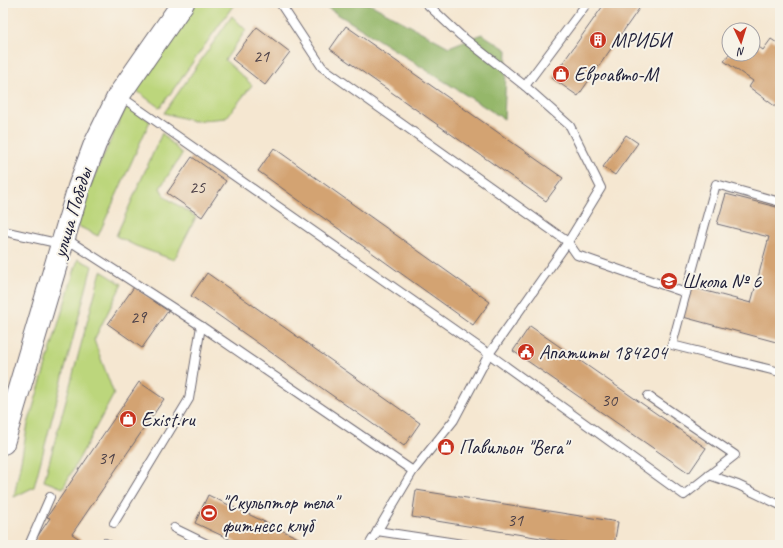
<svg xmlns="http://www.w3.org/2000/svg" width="783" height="548" viewBox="0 0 783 548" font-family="Caveat,sans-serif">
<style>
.green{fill:#bcd67b;stroke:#6f7c5b}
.forest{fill:#95b76b;stroke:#5c6c53}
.building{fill:#d3a372}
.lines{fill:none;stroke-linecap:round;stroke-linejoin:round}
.lane-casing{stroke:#6c6770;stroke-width:10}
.primary-casing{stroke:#6c6770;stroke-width:24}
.lane{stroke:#fff;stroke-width:8}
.primary{stroke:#fff;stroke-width:22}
.labels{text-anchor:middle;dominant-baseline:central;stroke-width:4;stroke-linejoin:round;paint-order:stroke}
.number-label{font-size:18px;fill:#4e4249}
.poi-label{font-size:20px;fill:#22223b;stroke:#f7f3e8;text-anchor:start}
.street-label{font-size:20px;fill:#22223b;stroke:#f7f3e8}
</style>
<rect width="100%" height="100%" fill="#f7f3e8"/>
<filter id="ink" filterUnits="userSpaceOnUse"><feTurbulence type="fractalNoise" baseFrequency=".025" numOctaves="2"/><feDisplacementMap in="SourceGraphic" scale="8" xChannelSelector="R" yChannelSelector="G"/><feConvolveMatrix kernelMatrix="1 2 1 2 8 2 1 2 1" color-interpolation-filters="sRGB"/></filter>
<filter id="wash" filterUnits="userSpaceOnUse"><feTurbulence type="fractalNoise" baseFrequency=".012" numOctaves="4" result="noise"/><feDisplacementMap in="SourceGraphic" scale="16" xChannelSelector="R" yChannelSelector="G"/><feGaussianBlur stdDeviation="0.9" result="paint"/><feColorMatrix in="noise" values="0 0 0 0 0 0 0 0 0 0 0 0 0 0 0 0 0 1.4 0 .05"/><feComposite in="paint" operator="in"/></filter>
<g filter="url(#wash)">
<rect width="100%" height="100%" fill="#f5e7d1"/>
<!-- green -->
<g class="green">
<polygon points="192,3 235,3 160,108 134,89"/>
<polygon points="232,16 246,30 225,60 252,85 226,118 193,121 164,113"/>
<polygon points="126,106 150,121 98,236 76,225 86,195"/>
<polygon points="162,133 182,154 160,188 165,197 196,217 174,260 136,246 116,236"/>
<polygon points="78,259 92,266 34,487 14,497 28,424"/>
<polygon points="101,271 122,284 94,340 114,394 63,488 44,481"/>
</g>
<!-- forest -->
<polygon class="forest" points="320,3 368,3 449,47 482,34 507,50 504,119"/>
<g id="blocks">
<!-- building -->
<g class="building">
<polygon points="605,3 643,3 578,96 552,78"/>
<polygon points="346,26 563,178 546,201 330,49"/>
<polygon points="257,27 290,52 265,85 232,59"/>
<polygon points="771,39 780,45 780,110 749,87 753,81 724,61 729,54 753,54 753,43 763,50"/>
<polygon points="626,135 638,143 615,175 603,167"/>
<polygon points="274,148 490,302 473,325 258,171"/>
<polygon points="192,157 226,181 202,217 167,193"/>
<polygon points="726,194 780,208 780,343 683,317 691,287 751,303 769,237 717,224"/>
<polygon points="207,273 420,423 404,446 191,296"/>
<polygon points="134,287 168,311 142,348 108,324"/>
<polygon points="530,326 706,448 689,473 513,351"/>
<polygon points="139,382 164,399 72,534 89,545 43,545 35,540 50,518 47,517"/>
<polygon points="416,490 618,522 614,545 584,545 412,517"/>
<polygon points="208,495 313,545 242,545 195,523"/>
</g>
</g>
</g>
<g filter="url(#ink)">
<use href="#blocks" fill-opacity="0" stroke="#6c6770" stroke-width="1"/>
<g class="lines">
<!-- lane casing -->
<g class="lane-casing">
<g id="lane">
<polyline points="280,3 322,67 568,242 489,354 454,420 413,471 369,545"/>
<polyline points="426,3 460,35 525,86 587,3"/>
<polyline points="525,86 570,126 601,188 568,242 577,255 686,293 672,345 780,372"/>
<polyline points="120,96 489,354 684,495 735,455 648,396"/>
<polyline points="3,231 61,244"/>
<polyline points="65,238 201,326 413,471"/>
<polyline points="686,293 716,184 780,202"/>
<polyline points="709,475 738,485 780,505"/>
<polyline points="114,523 189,399 201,326"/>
<polyline points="174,528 209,545"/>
<polyline points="377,531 469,545"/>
<polyline points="105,543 109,545"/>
<polyline points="29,545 50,497"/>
</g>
</g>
<!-- primary casing -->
<g class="primary-casing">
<polyline id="primary" points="3,443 79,187 95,144 119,95 183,3"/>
</g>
<!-- lane -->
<use href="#lane" class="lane"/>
<!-- primary -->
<use href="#primary" class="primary"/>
</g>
</g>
<!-- icons -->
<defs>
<g id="building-disc" transform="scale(0.9)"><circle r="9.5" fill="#c8321e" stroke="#f7f3e8"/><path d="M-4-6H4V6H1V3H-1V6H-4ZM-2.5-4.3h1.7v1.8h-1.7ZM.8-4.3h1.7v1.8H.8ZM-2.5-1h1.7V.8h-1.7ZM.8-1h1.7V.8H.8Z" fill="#fff"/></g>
<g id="shop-disc" transform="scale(0.9)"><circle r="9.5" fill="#c8321e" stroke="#f7f3e8"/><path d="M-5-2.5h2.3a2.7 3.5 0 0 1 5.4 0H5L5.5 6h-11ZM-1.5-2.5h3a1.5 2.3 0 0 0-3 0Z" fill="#fff"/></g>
<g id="school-disc" transform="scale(0.9)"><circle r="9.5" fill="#c8321e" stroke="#f7f3e8"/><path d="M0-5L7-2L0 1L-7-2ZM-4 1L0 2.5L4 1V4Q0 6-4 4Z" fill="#fff"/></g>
<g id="civic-disc" transform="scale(0.9)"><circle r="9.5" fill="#c8321e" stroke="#f7f3e8"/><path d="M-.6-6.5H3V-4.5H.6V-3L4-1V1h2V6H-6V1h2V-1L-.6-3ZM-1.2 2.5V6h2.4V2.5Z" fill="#fff"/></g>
<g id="stadium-disc" transform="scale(0.9)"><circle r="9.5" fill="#c8321e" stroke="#f7f3e8"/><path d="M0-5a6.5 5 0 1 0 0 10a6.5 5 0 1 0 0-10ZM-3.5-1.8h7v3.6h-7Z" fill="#fff"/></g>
</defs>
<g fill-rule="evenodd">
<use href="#building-disc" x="598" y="40"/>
<use href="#shop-disc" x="561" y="74"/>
<use href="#school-disc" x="669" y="281"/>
<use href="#civic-disc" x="526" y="352"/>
<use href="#shop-disc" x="128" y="419"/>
<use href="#shop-disc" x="446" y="447"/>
<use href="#stadium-disc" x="209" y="513"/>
</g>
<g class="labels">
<!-- number labels -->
<g class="number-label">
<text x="261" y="56">21</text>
<text x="197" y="187">25</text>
<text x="138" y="317">29</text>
<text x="609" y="400">30</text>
<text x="106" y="458">31</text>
<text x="515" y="520">31</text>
</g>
<!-- poi labels -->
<g class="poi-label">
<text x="611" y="40">МРИБИ</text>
<text x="574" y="74">Евроавто-М</text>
<text x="682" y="281">Школа № 6</text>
<text x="539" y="352">Апатиты 184204</text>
<text x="141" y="419">Exist.ru</text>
<text x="459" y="447">Павильон "Вега"</text>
<text x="222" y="502">"Скульптор тела"<tspan x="222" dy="23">фитнесс клуб</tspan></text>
</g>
<!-- street labels -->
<g class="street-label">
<text transform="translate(72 213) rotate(-73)">улица Победы</text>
</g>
</g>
<!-- margin -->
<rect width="783" height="548" fill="none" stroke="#f7f3e8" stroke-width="16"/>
<!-- north arrow -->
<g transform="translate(741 42) rotate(176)"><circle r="19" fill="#f7f3e8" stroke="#a29fa3"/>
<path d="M0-3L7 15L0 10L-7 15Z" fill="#c8321e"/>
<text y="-6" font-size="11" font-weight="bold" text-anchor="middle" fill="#22223b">N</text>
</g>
</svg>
